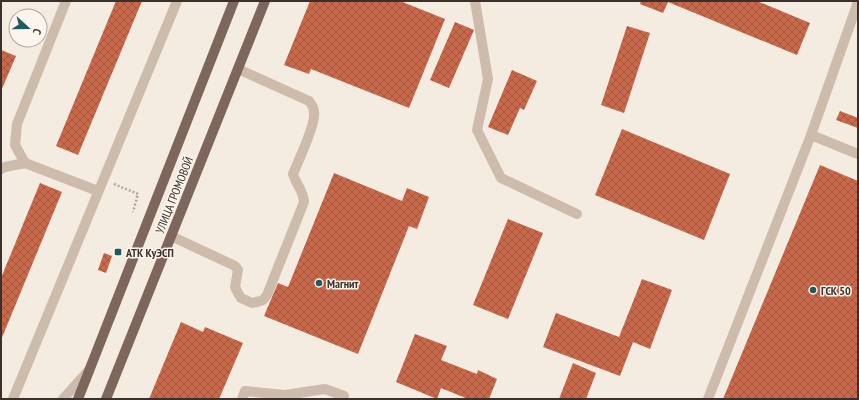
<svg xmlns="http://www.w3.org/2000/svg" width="859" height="400" viewBox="0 0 859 400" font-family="'PT Sans Narrow',sans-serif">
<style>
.building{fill:url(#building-cross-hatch)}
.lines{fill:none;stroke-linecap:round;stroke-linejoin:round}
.path{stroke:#b9a596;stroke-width:2.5;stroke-dasharray:2 2;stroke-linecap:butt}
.minor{stroke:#cdbbac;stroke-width:10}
.major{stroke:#7d675c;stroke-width:10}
.poi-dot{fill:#1f5a5e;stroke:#fbf5ee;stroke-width:1.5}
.labels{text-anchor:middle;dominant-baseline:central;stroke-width:3;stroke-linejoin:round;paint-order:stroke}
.street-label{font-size:12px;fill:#3b302b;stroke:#fbf5ee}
.poi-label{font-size:12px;font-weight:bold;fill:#3b302b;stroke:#fbf5ee;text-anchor:start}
</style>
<defs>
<pattern id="building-cross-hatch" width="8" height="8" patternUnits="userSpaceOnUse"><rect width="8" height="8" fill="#c8694b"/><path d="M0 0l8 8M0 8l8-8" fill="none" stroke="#a4573f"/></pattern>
</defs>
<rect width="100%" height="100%" fill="#f4ebe1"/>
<!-- building -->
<g class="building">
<polygon points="116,1 142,1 78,155 56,146"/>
<polygon points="310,1 400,1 445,19 409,108 311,69 309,74 284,65"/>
<polygon points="641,1 757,1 810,23 797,55 668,2 663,13 640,4"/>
<polygon points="455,22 474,30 449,88 430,80"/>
<polygon points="627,26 650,33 624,113 601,105"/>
<polygon points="1,50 16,56 1,91"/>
<polygon points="512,70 537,81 524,110 520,108 508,135 488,127"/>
<polygon points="840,111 858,118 858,128 836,120"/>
<polygon points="622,129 730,174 704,240 595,195"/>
<polygon points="820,165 858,181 858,399 723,399"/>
<polygon points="334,173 402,201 407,188 429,197 417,229 409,226 358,354 264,316 278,283 288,287"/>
<polygon points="40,183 62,192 1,340 1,278"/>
<polygon points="508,219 543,233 508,319 473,305"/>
<polygon points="104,253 112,256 106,273 98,270"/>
<polygon points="642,279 672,290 650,349 633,342 620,376 543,347 556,313 619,337"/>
<polygon points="181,322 203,332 205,327 243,343 219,399 149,399"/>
<polygon points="415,334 447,346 441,360 477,374 478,370 497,379 489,399 468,399 441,388 437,399 396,382"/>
<polygon points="573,363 596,373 586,399 559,399"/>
</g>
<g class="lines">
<!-- path -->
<polyline class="path" points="114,184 138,194 133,212"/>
<!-- minor -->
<g class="minor">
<polyline points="475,1 488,79 477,130 501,178 577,214"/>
<polyline points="858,2 811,135 858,154"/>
<polyline points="25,163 15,145 17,124 66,1"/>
<polyline points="1,169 5,167 25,163 98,191"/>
<path d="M171 236 235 266 238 270 235 287 238 293 241 298 252 303 257 302 263 300 267 295 304 202C303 189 296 185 293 174 299 159 313 131 314 116 315 110 313 106 309 101L238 69"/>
<polyline points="13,399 177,1"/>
<polyline points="63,399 89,370"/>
<polyline points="242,399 245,391 285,395 325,389 344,396"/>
<polyline points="708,399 811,135"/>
</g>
<!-- major -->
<g class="major">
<polyline points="78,399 234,1"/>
<polyline points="106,399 265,1"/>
</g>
</g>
<!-- markers -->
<g class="poi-dot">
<rect x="114" y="248" width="8" height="8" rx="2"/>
<circle cx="319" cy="283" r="4"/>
<circle cx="813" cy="290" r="4"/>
</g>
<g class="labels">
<!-- street labels -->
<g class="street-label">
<text transform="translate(174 195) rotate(-68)">УЛИЦА ГРОМОВОЙ</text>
</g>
<!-- poi labels -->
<g class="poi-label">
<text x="126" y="252">АТК КуЭСП</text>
<text x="327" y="283">Магнит</text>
<text x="821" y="290">ГСК 50</text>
</g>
</g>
<!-- border -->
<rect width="859" height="400" fill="none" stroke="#3b302b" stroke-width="4"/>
<!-- north arrow -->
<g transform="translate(28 28) rotate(111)"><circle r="19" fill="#fbf5ee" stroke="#aea6a0"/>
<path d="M0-3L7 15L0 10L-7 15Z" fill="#1f5a5e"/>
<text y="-6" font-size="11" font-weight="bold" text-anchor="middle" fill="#3b302b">С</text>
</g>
</svg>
